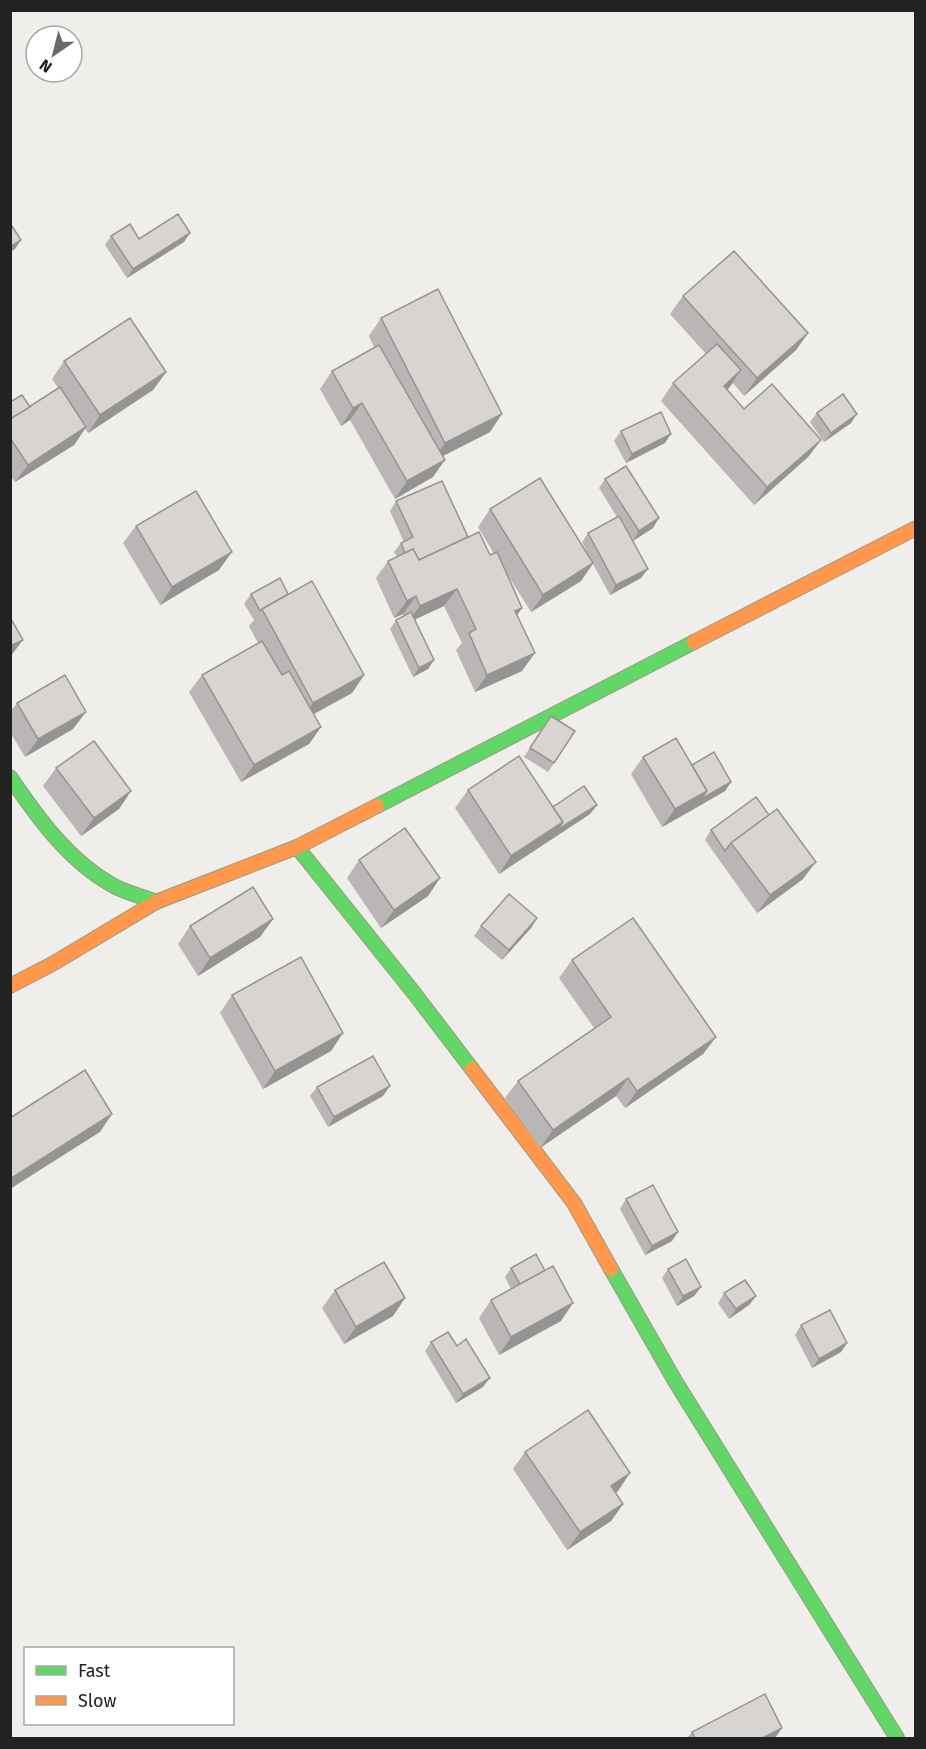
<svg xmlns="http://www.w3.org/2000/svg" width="926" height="1749" viewBox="0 0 926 1749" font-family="'Fira Sans',sans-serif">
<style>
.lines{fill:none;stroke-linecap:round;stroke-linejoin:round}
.fast-casing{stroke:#999a82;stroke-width:16}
.slow-casing{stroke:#999a82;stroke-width:16}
.fast{stroke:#63d668;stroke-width:14}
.slow{stroke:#ff974d;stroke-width:14}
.wall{fill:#b9b6b5}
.shaded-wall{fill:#969493}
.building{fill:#d7d4d2;stroke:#969493;stroke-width:1.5}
</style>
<rect width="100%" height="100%" fill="#f0eeeb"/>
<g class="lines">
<!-- fast casing -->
<g class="fast-casing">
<g id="fast">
<path d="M10 777C38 818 68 860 112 885 126 893 142 896 156 902"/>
<polyline points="377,806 694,642"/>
<polyline points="297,847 414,993 472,1069"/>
<polyline points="611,1269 675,1381 897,1738"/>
</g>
</g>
<!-- slow casing -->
<g class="slow-casing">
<g id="slow">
<polyline points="694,642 916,528"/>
<polyline points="10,986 54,963 156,902 297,847 377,806"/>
<polyline points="472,1069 574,1203 611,1269"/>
</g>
</g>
<!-- fast -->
<use href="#fast" class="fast"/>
<!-- slow -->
<use href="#slow" class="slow"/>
</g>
<!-- wall -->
<g class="wall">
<polygon points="111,236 139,239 184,242 127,278 105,245"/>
<polygon points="683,296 808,333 796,350 744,396 733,383 727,390 744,409 821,440 808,457 754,505 661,401 673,383 706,354 670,314"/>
<polygon points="381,318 490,432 443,456 433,477 395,499 350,420 341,426 320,389 332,371 374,347 369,336"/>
<polygon points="64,361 166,372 153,390 88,433 85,429 74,445 15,482 10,475 10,402 30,407 58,388 52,379"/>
<polygon points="817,413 851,423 824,442 810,422"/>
<polygon points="621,431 665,443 626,463 614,441"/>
<polygon points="605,479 653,528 633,541 641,578 610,595 593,564 581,581 531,612 507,574 517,616 522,671 475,692 456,650 462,643 444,606 414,620 434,660 428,669 413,677 390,629 396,620 404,616 403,614 394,618 376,578 388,561 397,557 394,552 401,543 404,542 390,511 396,501 468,537 490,555 494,554 478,527 490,509 590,558 582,542 588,533 617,517 599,488"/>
<polygon points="136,526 219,570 160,605 123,543"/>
<polygon points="251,594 288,594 364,675 352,693 314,714 321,727 309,744 241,782 189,692 202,675 258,643 249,626 254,620 244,604"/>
<polygon points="17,703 73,729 25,757 10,732 10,712"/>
<polygon points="544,725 554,763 548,772 524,757"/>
<polygon points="643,757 692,765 731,782 725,791 662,827 631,774"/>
<polygon points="56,768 131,791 119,809 81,836 43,786"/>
<polygon points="468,790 553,807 597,805 590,814 499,874 455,808"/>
<polygon points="711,830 803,879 757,913 705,840"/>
<polygon points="359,860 440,878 428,896 381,928 347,878"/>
<polygon points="537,918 531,928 502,960 474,936 481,926"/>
<polygon points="273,919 260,937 198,976 178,944 190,926"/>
<polygon points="572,960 716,1037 703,1054 625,1108 616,1096 540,1148 505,1098 518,1081 594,1028 559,978"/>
<polygon points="232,995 343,1033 331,1051 263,1089 220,1013"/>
<polygon points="317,1087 383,1096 328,1127 310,1096"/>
<polygon points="626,1199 672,1241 645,1255 620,1209"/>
<polygon points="511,1268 561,1321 499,1355 479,1318 491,1300 511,1289 505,1277"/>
<polygon points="668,1269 701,1287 694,1296 677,1306 662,1278"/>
<polygon points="335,1290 405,1298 393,1316 344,1344 322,1308"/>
<polygon points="724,1293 756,1296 749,1305 729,1319 718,1303"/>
<polygon points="801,1325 847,1343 841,1352 812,1368 795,1335"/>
<polygon points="431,1342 457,1346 483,1387 456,1403 425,1351"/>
<polygon points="525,1452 618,1491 616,1493 623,1504 611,1521 567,1550 513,1469"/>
<polygon points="782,1728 775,1738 687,1738 692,1732"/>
</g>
<!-- shaded-wall -->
<g class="shaded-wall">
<polygon points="190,233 184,242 127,278 133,269"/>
<polygon points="21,240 15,249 10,252 10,247"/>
<polygon points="808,333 796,350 744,396 757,378"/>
<polygon points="741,370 729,388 712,404 724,386"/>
<polygon points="166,372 153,390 88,433 100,415"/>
<polygon points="362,403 350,420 341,426 353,408"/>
<polygon points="502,414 490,432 433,461 445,443"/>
<polygon points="857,414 851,423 824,442 831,433"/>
<polygon points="86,427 74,445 15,482 28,465"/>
<polygon points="671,434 665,443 626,463 632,454"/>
<polygon points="821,440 808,457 754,505 767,487"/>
<polygon points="445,460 433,477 395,499 407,481"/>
<polygon points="659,518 653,528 633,541 639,531"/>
<polygon points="232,552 219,570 160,605 172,587"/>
<polygon points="593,563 581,581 531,612 543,595"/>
<polygon points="648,569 641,578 610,595 616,585"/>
<polygon points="457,589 444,606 407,623 420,606"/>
<polygon points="416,596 403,614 394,618 407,601"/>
<polygon points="522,608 510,626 515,611"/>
<polygon points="23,640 10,657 10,646"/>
<polygon points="535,653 522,671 475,692 487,675"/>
<polygon points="434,660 428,669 413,677 419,668"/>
<polygon points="364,675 352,693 301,721 313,703"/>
<polygon points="86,712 73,729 25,757 38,739"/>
<polygon points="321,727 309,744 241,782 254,765"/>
<polygon points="731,782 725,791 694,809 701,799"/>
<polygon points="131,791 119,809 81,836 94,818"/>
<polygon points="707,791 694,809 662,827 675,809"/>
<polygon points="597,805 590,814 499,874 511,856 563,822"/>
<polygon points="816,862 803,879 757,913 770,895"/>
<polygon points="440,878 428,896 381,928 394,910"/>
<polygon points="537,918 531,928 502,960 509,950"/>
<polygon points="273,919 260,937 198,976 210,958"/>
<polygon points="343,1033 331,1051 263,1089 275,1071"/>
<polygon points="716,1037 703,1054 625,1108 637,1091"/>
<polygon points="628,1078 616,1096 540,1148 553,1130"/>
<polygon points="390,1086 383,1096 328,1127 334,1117"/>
<polygon points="112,1114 100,1132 10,1189 10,1179"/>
<polygon points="678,1232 672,1241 645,1255 652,1246"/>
<polygon points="701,1287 694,1296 677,1306 683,1296"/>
<polygon points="756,1296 749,1305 729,1319 736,1309"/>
<polygon points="405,1298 393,1316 344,1344 356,1327"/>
<polygon points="573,1303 561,1321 499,1355 511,1337"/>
<polygon points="847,1343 841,1352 812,1368 819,1359"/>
<polygon points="490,1378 483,1387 456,1403 463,1394"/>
<polygon points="630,1473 618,1491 599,1504 611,1486"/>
<polygon points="623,1504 611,1521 567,1550 580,1532"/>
<polygon points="782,1728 775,1738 762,1738"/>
</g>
<!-- building -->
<g class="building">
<polygon points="178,214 190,233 133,269 111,236 130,224 139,239"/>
<polygon points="10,223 21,240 10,247"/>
<polygon points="734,251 808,333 757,378 683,296"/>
<polygon points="438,289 502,414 445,443 381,318"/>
<polygon points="130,318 166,372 100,415 64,361"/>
<polygon points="717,344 741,370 724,386 744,409 772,384 821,440 767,487 673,383"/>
<polygon points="379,345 445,460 407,481 362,403 353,408 332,371"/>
<polygon points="60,387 86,427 28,465 10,438 10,419"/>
<polygon points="843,394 857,414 831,433 817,413"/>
<polygon points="22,395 30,407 10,419 10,402"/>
<polygon points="661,412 671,434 632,454 621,431"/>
<polygon points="626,466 659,518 639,531 605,479"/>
<polygon points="540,478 593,563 543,595 490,509"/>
<polygon points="442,481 468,537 419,560 413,549 405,553 401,543 413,537 396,501"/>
<polygon points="196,491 232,552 172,587 136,526"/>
<polygon points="619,516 648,569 616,585 588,533"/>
<polygon points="479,532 490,555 497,552 522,608 515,611 535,653 487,675 469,633 476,629 457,589 420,606 416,596 407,601 388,561 413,549 419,560"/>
<polygon points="280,578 288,594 262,609 260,611 251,594"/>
<polygon points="312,581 364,675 313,703 262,609"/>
<polygon points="411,612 434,660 419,668 396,620"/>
<polygon points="10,617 23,640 10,646"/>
<polygon points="262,641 282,675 289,671 321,727 254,765 202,675"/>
<polygon points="65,675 86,712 38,739 17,703"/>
<polygon points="551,716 575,731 554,763 530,748"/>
<polygon points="676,738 707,791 675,809 643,757"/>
<polygon points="94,741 131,791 94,818 56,768"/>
<polygon points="714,752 731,782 701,799 707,791 692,765"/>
<polygon points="519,756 563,822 511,856 468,790"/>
<polygon points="584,786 597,805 557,830 563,822 553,807"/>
<polygon points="756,797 769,815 731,843 725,851 711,830"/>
<polygon points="777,809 816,862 770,895 731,843"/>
<polygon points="405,828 440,878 394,910 359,860"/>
<polygon points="253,887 273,919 210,958 190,926"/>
<polygon points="509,894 537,918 509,950 481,926"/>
<polygon points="633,918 716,1037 637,1091 628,1078 553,1130 518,1081 611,1017 572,960"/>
<polygon points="301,957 343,1033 275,1071 232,995"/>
<polygon points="373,1056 390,1086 334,1117 317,1087"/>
<polygon points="85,1070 112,1114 10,1179 10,1118"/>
<polygon points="653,1185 678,1232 652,1246 626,1199"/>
<polygon points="536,1254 545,1271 520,1284 511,1268"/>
<polygon points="686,1259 701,1287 683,1296 668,1269"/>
<polygon points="384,1262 405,1298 356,1327 335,1290"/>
<polygon points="553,1266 573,1303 511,1337 491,1300"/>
<polygon points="745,1280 756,1296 736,1309 724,1293"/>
<polygon points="830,1310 847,1343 819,1359 801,1325"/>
<polygon points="448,1332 457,1346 466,1339 490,1378 463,1394 431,1342"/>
<polygon points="588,1410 630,1473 611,1486 623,1504 580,1532 525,1452"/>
<polygon points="765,1694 782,1728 762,1738 695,1738 692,1732"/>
</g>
<!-- border -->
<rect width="926" height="1749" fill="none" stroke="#222222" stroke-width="24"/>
<!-- legend -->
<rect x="24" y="1647" width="210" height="78" fill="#ffffff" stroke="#a7a7a7" stroke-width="1.5"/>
<rect x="36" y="1666" width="30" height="9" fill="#63d668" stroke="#a7a7a7" stroke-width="1.5"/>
<text x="78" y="1677" font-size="18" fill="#222222">Fast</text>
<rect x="36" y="1696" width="30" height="9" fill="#ff974d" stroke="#a7a7a7" stroke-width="1.5"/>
<text x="78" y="1707" font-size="18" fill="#222222">Slow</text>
<!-- north arrow -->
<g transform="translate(54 54) rotate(215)"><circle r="28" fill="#ffffff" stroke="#a7a7a7" stroke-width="1.5"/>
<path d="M0-4.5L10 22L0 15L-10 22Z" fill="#6a6968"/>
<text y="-9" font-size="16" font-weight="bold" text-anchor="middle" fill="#222222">N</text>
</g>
</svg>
